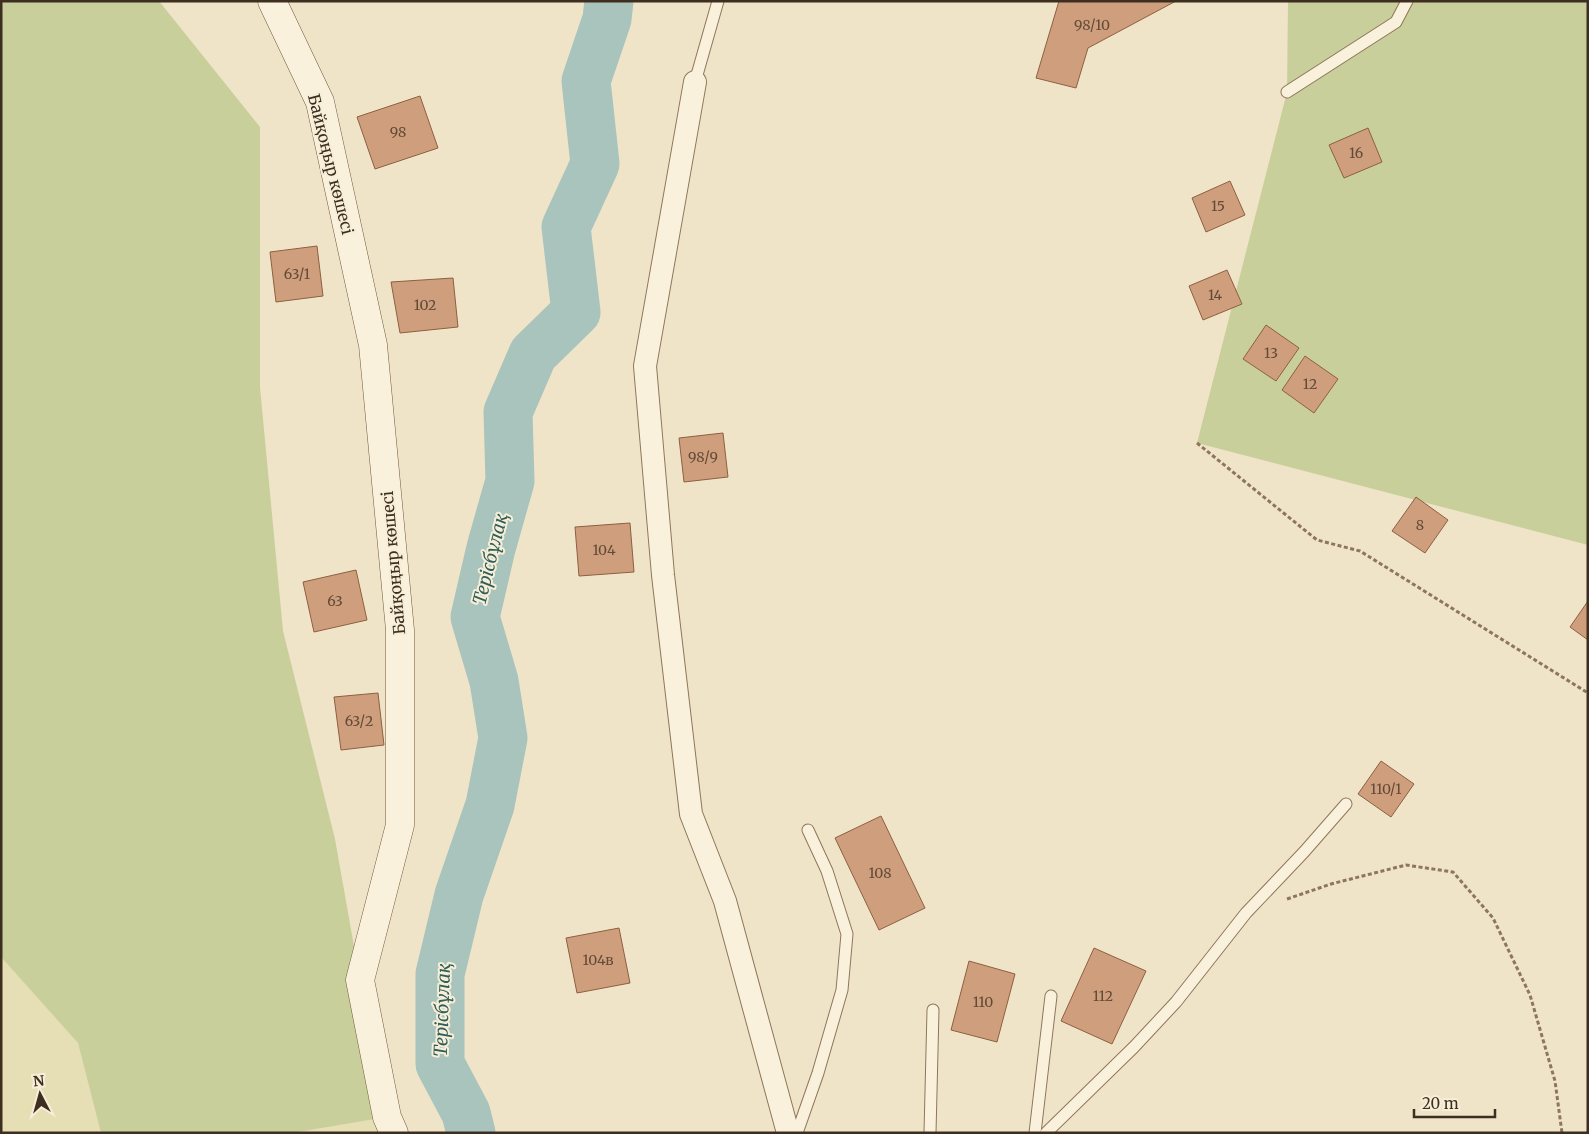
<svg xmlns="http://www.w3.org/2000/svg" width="1589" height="1134" viewBox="0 0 1589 1134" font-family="Merriweather,serif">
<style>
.farmland{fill:#e6deb5}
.green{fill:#c9cf9b}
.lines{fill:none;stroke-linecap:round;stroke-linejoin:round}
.river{stroke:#a9c4bc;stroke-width:49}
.building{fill:#cf9f7d;stroke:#8d5f41}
.lane-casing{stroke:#8d765c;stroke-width:13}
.street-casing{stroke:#8d765c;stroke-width:24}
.secondary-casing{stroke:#6f573f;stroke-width:29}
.path{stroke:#8d765c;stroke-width:3;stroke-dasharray:4 2.5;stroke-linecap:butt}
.lane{stroke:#faf1dc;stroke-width:11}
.street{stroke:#faf1dc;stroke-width:22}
.secondary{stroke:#faf1dc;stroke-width:28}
.labels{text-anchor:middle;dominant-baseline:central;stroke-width:4;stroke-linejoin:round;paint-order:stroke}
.number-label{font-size:14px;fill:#624a37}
.street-label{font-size:16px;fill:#3d2e20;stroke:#f7eed8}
.water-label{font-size:18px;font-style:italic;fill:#2f5d5a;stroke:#f7eed8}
</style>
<rect width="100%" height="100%" fill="#f0e4c8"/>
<!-- farmland -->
<g class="farmland">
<polygon points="1,957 78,1043 101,1133 1,1133"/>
<polygon points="387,1117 394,1133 292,1133"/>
</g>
<!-- green -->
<g class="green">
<polygon points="1,1 159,1 260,127 260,387 283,631 335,839 360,980 387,1117 292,1133 101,1133 78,1043 1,957"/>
<polygon points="1288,1 1588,1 1588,545 1197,443 1287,92"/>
</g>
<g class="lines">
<!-- river -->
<polyline class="river" points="471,1133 466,1113 440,1064 440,974 459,895 490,805 503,738 494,681 475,617 491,548 510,481 508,412 533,354 576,312 566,227 595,164 586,81 607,19 609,1"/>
</g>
<!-- building -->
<g class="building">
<polygon points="1059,1 1176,1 1088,48 1076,88 1036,78"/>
<polygon points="420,96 438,148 375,169 357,117"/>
<polygon points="1368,128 1382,162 1344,178 1329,145"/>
<polygon points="1230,181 1245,215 1206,232 1192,198"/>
<polygon points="317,246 323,296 276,302 270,252"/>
<polygon points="1227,270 1242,304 1203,320 1189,286"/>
<polygon points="453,278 458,327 400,333 391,282"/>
<polygon points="1266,325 1299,348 1276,381 1243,359"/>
<polygon points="1305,356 1338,379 1314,413 1282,390"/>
<polygon points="723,433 728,477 684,482 679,438"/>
<polygon points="1416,497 1448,520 1425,553 1392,531"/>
<polygon points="630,523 634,572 579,576 575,527"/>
<polygon points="356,570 367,620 314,632 303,582"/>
<polygon points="1588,601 1588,640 1570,627"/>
<polygon points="378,693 384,745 341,750 334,697"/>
<polygon points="1381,761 1414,784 1391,817 1358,794"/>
<polygon points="881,816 925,908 879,930 835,838"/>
<polygon points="619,928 630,983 577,993 566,938"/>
<polygon points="1094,948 1146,971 1112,1044 1061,1021"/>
<polygon points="969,961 1015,974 997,1042 951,1030"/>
</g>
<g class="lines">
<!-- lane casing -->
<g class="lane-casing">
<g id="lane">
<polyline points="695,82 718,1"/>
<polyline points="1287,92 1396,22 1407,1"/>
<polyline points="797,1133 818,1073 842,990 847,934 827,871 808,830"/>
<polyline points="930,1133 933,1010"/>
<polyline points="1035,1133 1051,996"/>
<polyline points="1046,1133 1134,1047 1176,1002 1246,913 1304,852 1346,804"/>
</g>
</g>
<!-- street casing -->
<g class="street-casing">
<polyline id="street" points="695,82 645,366 663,575 691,814 725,901 788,1133"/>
</g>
<!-- secondary casing -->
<g class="secondary-casing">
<polyline id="secondary" points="272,1 320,102 373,345 400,630 400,825 360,980 387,1117 394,1133"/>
</g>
<!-- path -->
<g class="path">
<polyline points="1197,443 1317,540 1360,551 1588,693"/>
<polyline points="1287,899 1331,884 1406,865 1453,872 1493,918 1530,995 1555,1081 1562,1133"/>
</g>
<!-- lane -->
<use href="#lane" class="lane"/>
<!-- street -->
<use href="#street" class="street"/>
<!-- secondary -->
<use href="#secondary" class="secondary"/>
</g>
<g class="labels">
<!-- number labels -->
<g class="number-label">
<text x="1092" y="25">98/10</text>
<text x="398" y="132">98</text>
<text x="1356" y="153">16</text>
<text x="1218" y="206">15</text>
<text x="297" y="274">63/1</text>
<text x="1215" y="295">14</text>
<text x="425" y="305">102</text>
<text x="1271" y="353">13</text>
<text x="1310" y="384">12</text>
<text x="703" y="457">98/9</text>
<text x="1420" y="525">8</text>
<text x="604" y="550">104</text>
<text x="335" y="601">63</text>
<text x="359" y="721">63/2</text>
<text x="1386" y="789">110/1</text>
<text x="880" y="873">108</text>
<text x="598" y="960">104в</text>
<text x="1103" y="996">112</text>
<text x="983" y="1002">110</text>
</g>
<!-- street labels -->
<g class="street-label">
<text transform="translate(331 164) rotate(76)">Байқоңыр көшесі</text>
<text transform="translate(393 563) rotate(-95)">Байқоңыр көшесі</text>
</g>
<!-- water labels -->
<g class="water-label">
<text transform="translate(490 559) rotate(-76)">Терісбұлақ</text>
<text transform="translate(442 1010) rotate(-88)">Терісбұлақ</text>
</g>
</g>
<!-- border -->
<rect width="1589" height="1134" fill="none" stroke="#3d2e20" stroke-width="5"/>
<!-- north arrow -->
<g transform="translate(40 1094) rotate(354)" stroke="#f7eed8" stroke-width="4" paint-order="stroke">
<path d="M0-4L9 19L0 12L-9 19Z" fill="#3d2e20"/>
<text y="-8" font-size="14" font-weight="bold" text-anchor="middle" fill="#3d2e20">N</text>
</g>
<!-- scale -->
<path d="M1414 1109v8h81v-8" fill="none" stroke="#3d2e20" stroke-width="2.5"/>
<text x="1422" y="1109" font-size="15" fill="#3d2e20" stroke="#f7eed8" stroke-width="4" paint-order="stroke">20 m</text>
</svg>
